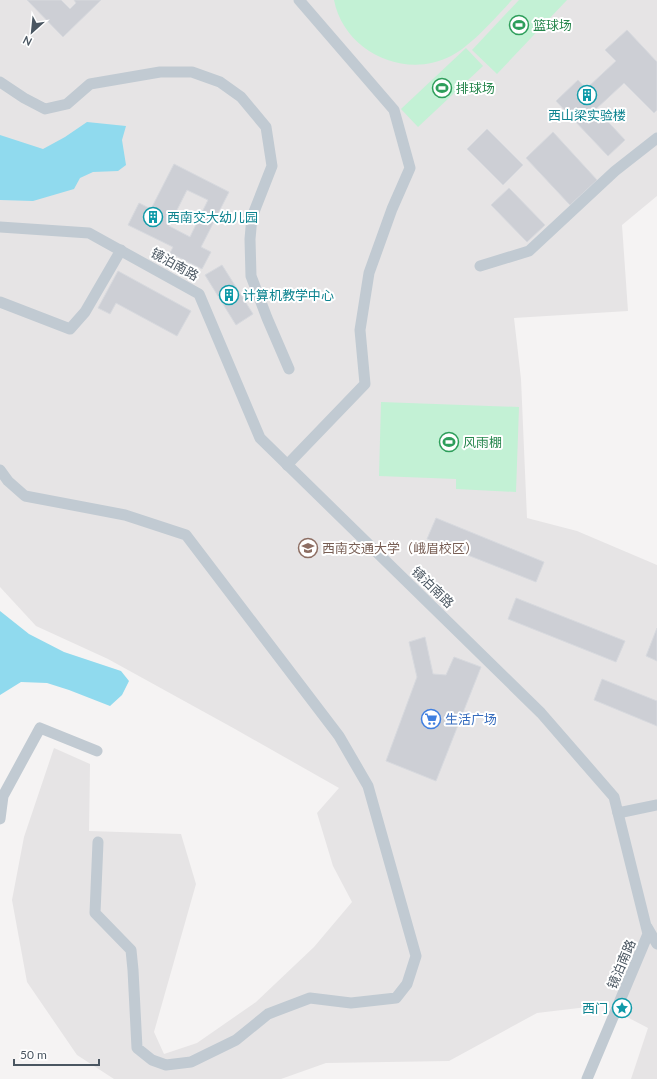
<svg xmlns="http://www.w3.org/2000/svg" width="657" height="1079" viewBox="0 0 657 1079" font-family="Lato,'Noto Sans SC',sans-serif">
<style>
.education{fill:#e6e4e5}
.green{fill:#c3f1d5}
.water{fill:#90daee}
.building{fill:#cdcfd5;stroke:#d7d9de;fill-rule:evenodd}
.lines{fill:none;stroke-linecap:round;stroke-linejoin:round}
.minor{stroke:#c1cad2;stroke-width:11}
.labels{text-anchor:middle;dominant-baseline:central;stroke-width:4;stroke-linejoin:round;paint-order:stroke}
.leisure-label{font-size:13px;fill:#27864d;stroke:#fff;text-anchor:start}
.culture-label{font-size:13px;fill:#0d838f;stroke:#fff;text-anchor:start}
.street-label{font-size:13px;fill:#4a5661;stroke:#fff}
.education-label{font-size:13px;fill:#785e54;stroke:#fff;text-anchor:start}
.shop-label{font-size:13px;fill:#366cbe;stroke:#fff;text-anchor:start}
</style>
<rect width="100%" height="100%" fill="#f5f3f3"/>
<!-- education -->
<polygon class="education" points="0,0 657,0 657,196 622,225 628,311 514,318 521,379 527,518 577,531 657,565 657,1079 631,1079 648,1028 604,1005 537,1013 449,1061 326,1063 281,1079 114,1079 77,1055 27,982 12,900 24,837 54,748 90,764 89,831 181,834 196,884 154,1032 164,1054 197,1043 256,1002 314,947 352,902 333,866 317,813 339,788 235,729 108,659 36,626 0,587"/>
<!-- green -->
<g class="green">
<path d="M334 0H512C495 18 473 44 451 56 405 80 344 52 334 0Z"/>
<polygon points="519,0 567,0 497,74 472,50"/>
<polygon points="466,48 483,66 418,127 401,109"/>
<polygon points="381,402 519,407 516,492 456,489 456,479 379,476"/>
</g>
<!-- water -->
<g class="water">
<polygon points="87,122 126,126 122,140 126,165 118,171 93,172 80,178 74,189 33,201 0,200 0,135 43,149 65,137"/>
<polygon points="0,611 29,634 64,652 121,671 129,681 122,695 110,706 69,690 47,683 21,682 0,695"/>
</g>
<!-- building -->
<g class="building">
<polygon points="27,0 61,0 70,9 76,3 74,0 101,0 63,37"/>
<polygon points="627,30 657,62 657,110 654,113 624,83 596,109 625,140 608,156 556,101 578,80 586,89 616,61 605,50"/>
<polygon points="487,129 523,165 503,185 467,149"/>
<polygon points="553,132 597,180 570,205 526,158"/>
<path d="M174 164 229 192 201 247 211 252 202 269 170 253 173 247 128 225 139 203 151 209ZM187 190 208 200 190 237 169 226Z"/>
<polygon points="509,188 545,225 527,242 491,205"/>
<polygon points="222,265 253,314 236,325 205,275"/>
<polygon points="118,271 191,311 177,336 116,303 110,314 98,308"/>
<polygon points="436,518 544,562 536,582 427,539"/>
<polygon points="516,598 625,641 616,662 508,619"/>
<polygon points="657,628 657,661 646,656"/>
<polygon points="425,637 433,674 446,675 454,657 481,667 436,781 386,761 417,677 409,642"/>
<polygon points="602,679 657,701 657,726 594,700"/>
</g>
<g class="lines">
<!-- minor -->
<g class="minor">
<polyline points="0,82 24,98 45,109 67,104 90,84 160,72 192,72 220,82 241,97 266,127 272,166 252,217 250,239 251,276 267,318 289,369"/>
<polyline points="0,227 89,233 199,294 260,438 541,713 614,797 648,934 587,1079"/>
<polyline points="480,266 529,251 615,171 657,138"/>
<polyline points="0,302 70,329 85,312 121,250"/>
<polyline points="287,465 365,384 360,330 369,273 392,209 410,168 394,110 299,0"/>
<polyline points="0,470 8,481 25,496 125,515 186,535 339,736 368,786 416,956 407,984 396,998 351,1003 310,998 268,1014 236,1040 191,1062 166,1065 152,1060 137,1048 133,970 131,950 95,913 98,842"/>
<polyline points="618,813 657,805"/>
<polyline points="0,819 3,796 40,728 97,751"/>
<polyline points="647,927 657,944"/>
</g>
</g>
<!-- icons -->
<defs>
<g id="stadium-ring" transform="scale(1)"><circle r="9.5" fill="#fff" stroke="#2e9e5b" stroke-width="1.5"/><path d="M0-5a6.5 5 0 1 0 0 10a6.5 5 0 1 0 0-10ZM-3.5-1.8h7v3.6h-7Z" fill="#2e9e5b"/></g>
<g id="building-ring" transform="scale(1)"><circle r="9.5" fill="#fff" stroke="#0f9aa8" stroke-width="1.5"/><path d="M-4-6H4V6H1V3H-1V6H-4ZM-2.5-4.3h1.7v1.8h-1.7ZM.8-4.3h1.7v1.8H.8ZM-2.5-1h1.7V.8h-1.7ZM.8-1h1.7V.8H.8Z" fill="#0f9aa8"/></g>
<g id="university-ring" transform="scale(1)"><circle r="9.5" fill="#fff" stroke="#8d6e63" stroke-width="1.5"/><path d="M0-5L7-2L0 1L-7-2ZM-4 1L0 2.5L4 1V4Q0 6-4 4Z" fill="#8d6e63"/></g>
<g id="supermarket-ring" transform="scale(1)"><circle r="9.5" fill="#fff" stroke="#3f7fe0" stroke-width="1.5"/><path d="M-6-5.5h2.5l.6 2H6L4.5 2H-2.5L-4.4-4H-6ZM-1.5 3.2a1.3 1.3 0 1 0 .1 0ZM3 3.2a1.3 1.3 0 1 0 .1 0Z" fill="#3f7fe0"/></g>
<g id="sight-ring" transform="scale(1)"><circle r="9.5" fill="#fff" stroke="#0f9aa8" stroke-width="1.5"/><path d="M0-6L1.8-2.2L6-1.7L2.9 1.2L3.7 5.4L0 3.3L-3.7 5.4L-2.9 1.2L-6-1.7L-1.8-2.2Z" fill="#0f9aa8"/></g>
</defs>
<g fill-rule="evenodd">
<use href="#stadium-ring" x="519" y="25"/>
<use href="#stadium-ring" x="442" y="88"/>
<use href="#building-ring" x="587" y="95"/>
<use href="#building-ring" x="153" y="217"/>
<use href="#building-ring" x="229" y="295"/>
<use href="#stadium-ring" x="449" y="442"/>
<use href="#university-ring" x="308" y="548"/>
<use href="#supermarket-ring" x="431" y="719"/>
<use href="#sight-ring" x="622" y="1008"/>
</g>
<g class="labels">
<!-- leisure labels -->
<g class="leisure-label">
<text x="533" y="25">篮球场</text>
<text x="456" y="88">排球场</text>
<text x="463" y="442">风雨棚</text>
</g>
<!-- culture labels -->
<g class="culture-label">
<text x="587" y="115" text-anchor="middle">西山梁实验楼</text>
<text x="167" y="217">西南交大幼儿园</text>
<text x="243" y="295">计算机教学中心</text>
<text x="608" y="1008" text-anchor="end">西门</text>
</g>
<!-- street labels -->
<g class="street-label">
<text transform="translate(175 264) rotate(29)">镜泊南路</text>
<text transform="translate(433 587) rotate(44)">镜泊南路</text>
<text transform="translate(621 964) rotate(-67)">镜泊南路</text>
</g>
<!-- education labels -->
<g class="education-label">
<text x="322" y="548">西南交通大学（峨眉校区）</text>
</g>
<!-- shop labels -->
<g class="shop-label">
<text x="445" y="719">生活广场</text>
</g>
</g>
<!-- north arrow -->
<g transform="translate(32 32) rotate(207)" stroke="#ffffff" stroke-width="3" paint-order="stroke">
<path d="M0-3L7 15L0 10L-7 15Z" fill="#4a5661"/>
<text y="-6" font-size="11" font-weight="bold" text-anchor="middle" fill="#4a5661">N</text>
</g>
<!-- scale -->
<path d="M14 1059v6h85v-6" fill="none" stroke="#4a5661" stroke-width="2"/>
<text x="20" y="1059" font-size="12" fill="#4a5661" stroke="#ffffff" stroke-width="3" paint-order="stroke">50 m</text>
</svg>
